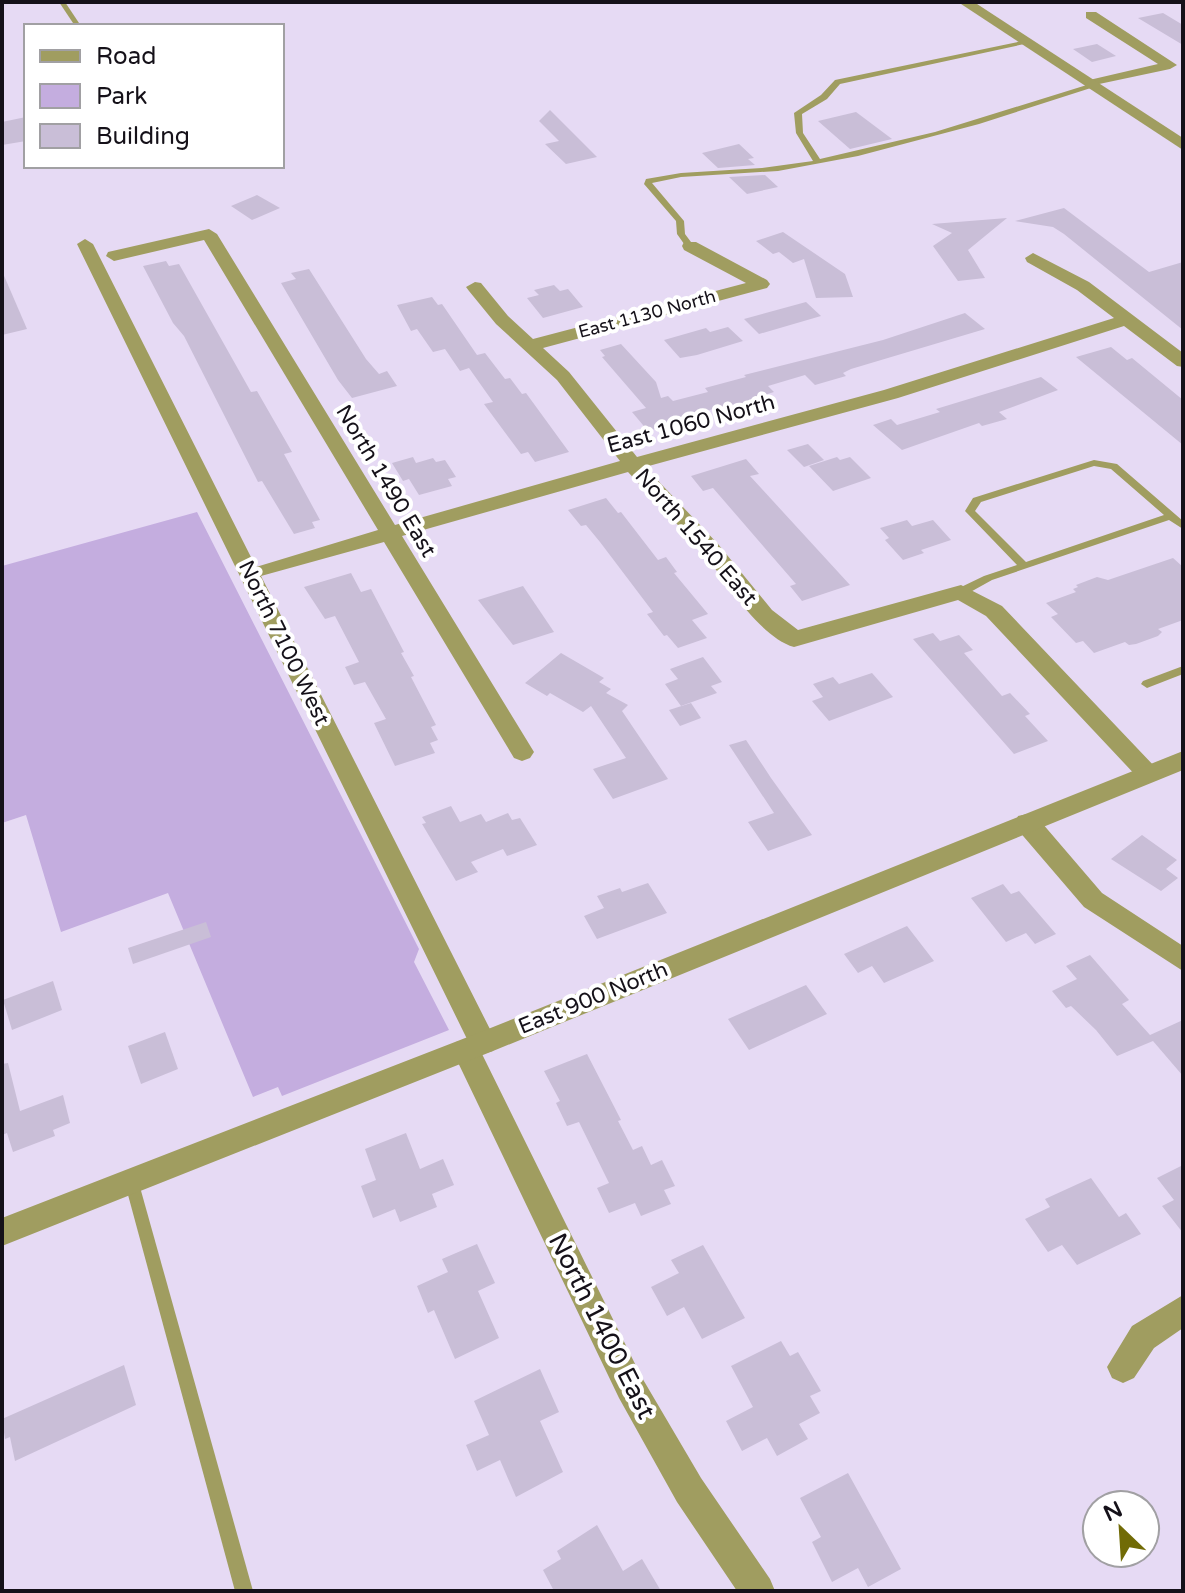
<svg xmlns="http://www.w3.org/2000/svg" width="1185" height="1593" viewBox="0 0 1185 1593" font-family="'Varela Round',sans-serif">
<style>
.green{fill:#c4addf}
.building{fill:#c9bed7}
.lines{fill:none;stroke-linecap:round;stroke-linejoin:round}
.service{fill:#a09d60;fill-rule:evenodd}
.minor{fill:#a09d60;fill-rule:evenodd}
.tertiary{fill:#a09d60;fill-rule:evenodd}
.labels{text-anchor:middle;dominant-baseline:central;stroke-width:8;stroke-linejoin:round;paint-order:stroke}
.far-street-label{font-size:18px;fill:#151119;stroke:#fff}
.street-label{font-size:22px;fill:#151119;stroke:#fff}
.near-street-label{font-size:26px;fill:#151119;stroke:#fff}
</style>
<rect width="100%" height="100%" fill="#e6daf4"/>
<!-- green -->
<polygon class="green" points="197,512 419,949 414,962 449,1030 282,1096 278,1087 253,1097 168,893 61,932 26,815 2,823 2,566"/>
<!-- building -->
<g class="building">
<polygon points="1163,13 1183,25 1183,45 1138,18"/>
<polygon points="1097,44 1116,56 1092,62 1073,49"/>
<polygon points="550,110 597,157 566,164 545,144 559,141 539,121"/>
<polygon points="856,112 892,139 850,149 818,121"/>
<polygon points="26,117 26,141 2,145 2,122"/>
<polygon points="739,144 754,158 748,159 755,165 718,168 702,153"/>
<polygon points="765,175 778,187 747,194 729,177"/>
<polygon points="257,195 280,208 252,220 231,206"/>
<polygon points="1064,208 1149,272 1183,262 1183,330 1064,234 1053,227 1015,221"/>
<polygon points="1007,218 968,250 985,278 958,281 933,246 952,233 932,224"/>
<polygon points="783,232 845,274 853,297 816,298 804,259 793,263 779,252 773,254 756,241"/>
<polygon points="166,261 169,266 179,264 251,392 257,391 292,452 284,454 320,520 312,522 315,528 294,534 262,481 258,482 184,336 173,323 143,266"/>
<polygon points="309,269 366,359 379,374 387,371 397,386 352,398 338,380 281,283 296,279 291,273"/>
<polygon points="2,271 27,329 2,335"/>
<polygon points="554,285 560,291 568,289 583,307 543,318 527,298 539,295 534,290"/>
<polygon points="432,297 438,305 442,304 477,355 485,353 505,379 510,378 522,394 526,393 569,452 535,462 528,452 521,454 484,404 493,402 469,368 460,371 445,349 433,352 417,329 411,331 397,305"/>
<polygon points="806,302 821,316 759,334 744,319"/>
<polygon points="965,313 985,329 851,369 843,373 846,376 815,385 805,375 768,386 774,392 751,399 753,402 735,407 732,404 691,415 694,419 668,426 672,439 662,427 648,431 632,412 646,408 602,357 605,356 600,350 621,344 656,382 661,398 668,396 673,401 708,392 705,388 746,377 744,375 883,340"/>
<polygon points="728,327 743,341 697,355 680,358 664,340 706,328 710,332"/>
<polygon points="1111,347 1127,360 1132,358 1183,400 1183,445 1076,357"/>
<polygon points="1041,377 1058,390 999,412 1007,419 982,426 979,423 902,450 873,425 891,419 897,425 940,412 936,409"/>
<polygon points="808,444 824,460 804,467 787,450"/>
<polygon points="413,457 416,463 433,458 436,462 445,460 456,477 448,479 452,486 419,495 409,479 403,481 392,463"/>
<polygon points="837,457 840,460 850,457 871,478 833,491 809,466"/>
<polygon points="746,459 759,474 750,476 850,585 802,601 790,586 796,584 713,488 703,491 691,476"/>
<polygon points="606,498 618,513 621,512 658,560 666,557 677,572 674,573 708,614 692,620 707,638 678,648 667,635 664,636 647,614 653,612 600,542 586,525 581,526 568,510"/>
<polygon points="907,520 912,526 933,520 951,540 921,550 924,553 903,560 885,540 889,538 880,528"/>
<polygon points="1173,558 1183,567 1183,620 1158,629 1162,632 1158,636 1136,644 1129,645 1125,642 1094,653 1083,641 1076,643 1051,617 1058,614 1046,603 1076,592 1073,589 1078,587 1076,585 1097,577 1108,580"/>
<polygon points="351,573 361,592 371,589 404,652 401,653 414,676 411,677 436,725 431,727 438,740 430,743 435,753 395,766 374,723 386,719 365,682 354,685 345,667 359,662 335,616 325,619 304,587"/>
<polygon points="523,586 554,632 513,645 478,600"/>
<polygon points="933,633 940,641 959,635 973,650 964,653 1002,696 1010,693 1030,714 1025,716 1048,741 1014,754 913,639"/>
<polygon points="561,653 604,678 599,682 611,689 606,693 628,705 622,711 668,779 613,799 593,769 626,758 591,706 583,712 550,693 547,696 525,683"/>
<polygon points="703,657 722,682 711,686 717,693 681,706 665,684 678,679 670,669"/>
<polygon points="872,673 893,697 829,721 812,701 823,697 813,684 833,677 839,684"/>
<polygon points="691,703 701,718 680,726 669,710"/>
<polygon points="746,740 771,778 812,835 768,851 748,822 774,813 729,745"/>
<polygon points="451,806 460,822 481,814 486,822 508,813 512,820 520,818 537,845 507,856 503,849 471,862 478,872 456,881 422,824 426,823 422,817"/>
<polygon points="1142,835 1177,860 1166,869 1178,878 1161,891 1111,859"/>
<polygon points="648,883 667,913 597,939 584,916 604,908 597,896 620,888 622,892"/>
<polygon points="1003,884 1011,894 1019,891 1056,934 1035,944 1026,933 1006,942 971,898"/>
<polygon points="206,922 211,937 133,964 128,948"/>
<polygon points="907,926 934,961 884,983 872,966 858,973 844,954"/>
<polygon points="1090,955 1129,1000 1122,1004 1150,1035 1183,1020 1183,1076 1153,1041 1117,1056 1096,1030 1071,1006 1066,1008 1052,991 1077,979 1066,966"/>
<polygon points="53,981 62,1010 12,1030 3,1000"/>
<polygon points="806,985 827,1014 749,1050 728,1019"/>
<polygon points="165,1032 178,1069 141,1084 128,1046"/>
<polygon points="587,1054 621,1120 618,1121 633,1150 642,1146 651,1165 662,1160 675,1186 664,1190 671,1204 641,1216 635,1203 609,1213 597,1188 609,1183 579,1122 567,1126 556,1103 560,1101 544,1071"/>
<polygon points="8,1063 20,1111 63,1095 70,1123 53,1130 55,1136 13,1152 7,1133 2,1135 2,1064"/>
<polygon points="406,1133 420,1169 443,1159 454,1185 432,1194 437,1207 400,1222 395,1209 373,1218 361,1186 376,1180 365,1149"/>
<polygon points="1183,1165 1183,1233 1162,1206 1174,1200 1157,1178"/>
<polygon points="1091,1178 1119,1217 1126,1213 1141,1234 1077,1265 1062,1245 1048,1252 1025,1219 1050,1207 1045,1199"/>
<polygon points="477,1244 495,1283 478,1291 499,1338 455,1359 434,1310 428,1313 417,1286 448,1272 442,1259"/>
<polygon points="703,1245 745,1318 702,1339 684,1307 667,1316 651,1287 679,1273 671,1260"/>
<polygon points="781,1341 790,1356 798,1352 821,1391 810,1396 820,1413 799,1424 808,1439 777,1456 767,1438 742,1451 726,1421 753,1407 731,1366"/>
<polygon points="124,1365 136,1405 15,1461 10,1437 5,1439 2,1419"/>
<polygon points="540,1369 559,1412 540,1421 563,1472 516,1497 500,1460 477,1471 466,1445 489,1435 474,1401"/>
<polygon points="848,1473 901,1569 868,1587 858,1568 832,1582 812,1542 821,1537 800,1498"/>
<polygon points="597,1525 623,1571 642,1559 661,1591 554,1591 543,1570 561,1559 557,1551"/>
</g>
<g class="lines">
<!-- service -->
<g class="service">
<polygon points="59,2 65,2 81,26 75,26"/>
<polygon points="1027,40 1029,41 1029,43 840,84 827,99 802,114 803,133 820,159 935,132 1090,84 1097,86 979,124 858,156 778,171 681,177 652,183 684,221 685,234 694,246 690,248 687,248 677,234 676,221 644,184 646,179 681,173 762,168 813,161 796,133 794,113 821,95 835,80"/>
<path d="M1094 460 1117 464 1183 521V529L1169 520 992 580 965 595H957L956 592 957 589 984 576 1017 565 965 511 973 498ZM1094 466 1111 469 1164 515 1026 562 975 511 981 502Z"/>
<polygon points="1183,666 1183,674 1147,688 1141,684 1143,681"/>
<polygon points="131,1173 136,1175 138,1180 253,1591 235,1591 124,1180 126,1175"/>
</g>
<!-- minor -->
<g class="minor">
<polygon points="1086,12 1096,12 1177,65 1170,69 1085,87 1085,81 1158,64 1086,18"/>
<path d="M209 229 217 234 395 525 620 461 557 380 496 324 469 291 466 287 475 282 481 283 508 316 533 339 746 283 684 250 682 246 684 242H696L767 280 770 284 767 288 543 348 569 372 637 457 884 390 1114 318 1077 290 1027 262 1025 258 1033 253 1089 282 1183 353V367L1177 366 1124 326 898 398 645 467 718 544 772 610 798 630 961 585 1002 606 1156 768 1160 774 1156 780 1148 783 1140 780 986 616 958 600 794 647C758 636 727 582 704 554 680 526 653 499 628 472L402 536 534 752 530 758 522 761 514 758 384 542 261 576 497 1043 493 1051 482 1054 641 1376 701 1478 770 1579 775 1591H737L677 1502 619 1398 452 1050 456 1042 467 1039 77 244 85 239 93 244 256 567 378 530 204 240 114 261 106 256 108 252Z"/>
<polygon points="1027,814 1036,816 1102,893 1183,946 1183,971 1084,907 1018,830 1015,823 1018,816"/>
<polygon points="1183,1295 1183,1328 1154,1348 1134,1378 1123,1383 1112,1378 1107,1367 1132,1326"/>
</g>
<!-- tertiary -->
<g class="tertiary">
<polygon points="958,2 974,2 1183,138 1183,150"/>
<polygon points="1183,751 1183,770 493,1051 2,1246 2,1218 473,1035"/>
</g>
</g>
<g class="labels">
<!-- far-street labels -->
<g class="far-street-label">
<text transform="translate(647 314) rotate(-15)">East 1130 North</text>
</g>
<!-- street labels -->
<g class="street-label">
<text transform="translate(691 424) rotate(-15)">East 1060 North</text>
<text transform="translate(386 481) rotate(59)">North 1490 East</text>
<text transform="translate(696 537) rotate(49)">North 1540 East</text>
<text transform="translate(284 643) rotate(64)">North 7100 West</text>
<text transform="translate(593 998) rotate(-22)">East 900 North</text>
</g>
<!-- near-street labels -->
<g class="near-street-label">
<text transform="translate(602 1326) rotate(63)">North 1400 East</text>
</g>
</g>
<!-- border -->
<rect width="1185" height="1593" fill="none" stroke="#151119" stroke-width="8"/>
<!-- legend -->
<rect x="24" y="24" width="260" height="144" fill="#ffffff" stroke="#a1a0a3" stroke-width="2"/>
<rect x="40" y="50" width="40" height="12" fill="#a09d60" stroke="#a1a0a3" stroke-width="2"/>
<text x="96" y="64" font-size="24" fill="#151119">Road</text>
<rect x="40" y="84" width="40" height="24" fill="#c4addf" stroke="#a1a0a3" stroke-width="2"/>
<text x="96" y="104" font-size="24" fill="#151119">Park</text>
<rect x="40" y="124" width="40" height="24" fill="#c9bed7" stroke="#a1a0a3" stroke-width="2"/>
<text x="96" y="144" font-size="24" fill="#151119">Building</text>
<!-- north arrow -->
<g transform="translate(1121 1529) rotate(335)"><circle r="38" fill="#ffffff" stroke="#a1a0a3" stroke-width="2"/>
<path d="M0-6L14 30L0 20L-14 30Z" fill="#716b06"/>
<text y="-12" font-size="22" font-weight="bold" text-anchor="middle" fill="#151119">N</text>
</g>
</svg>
